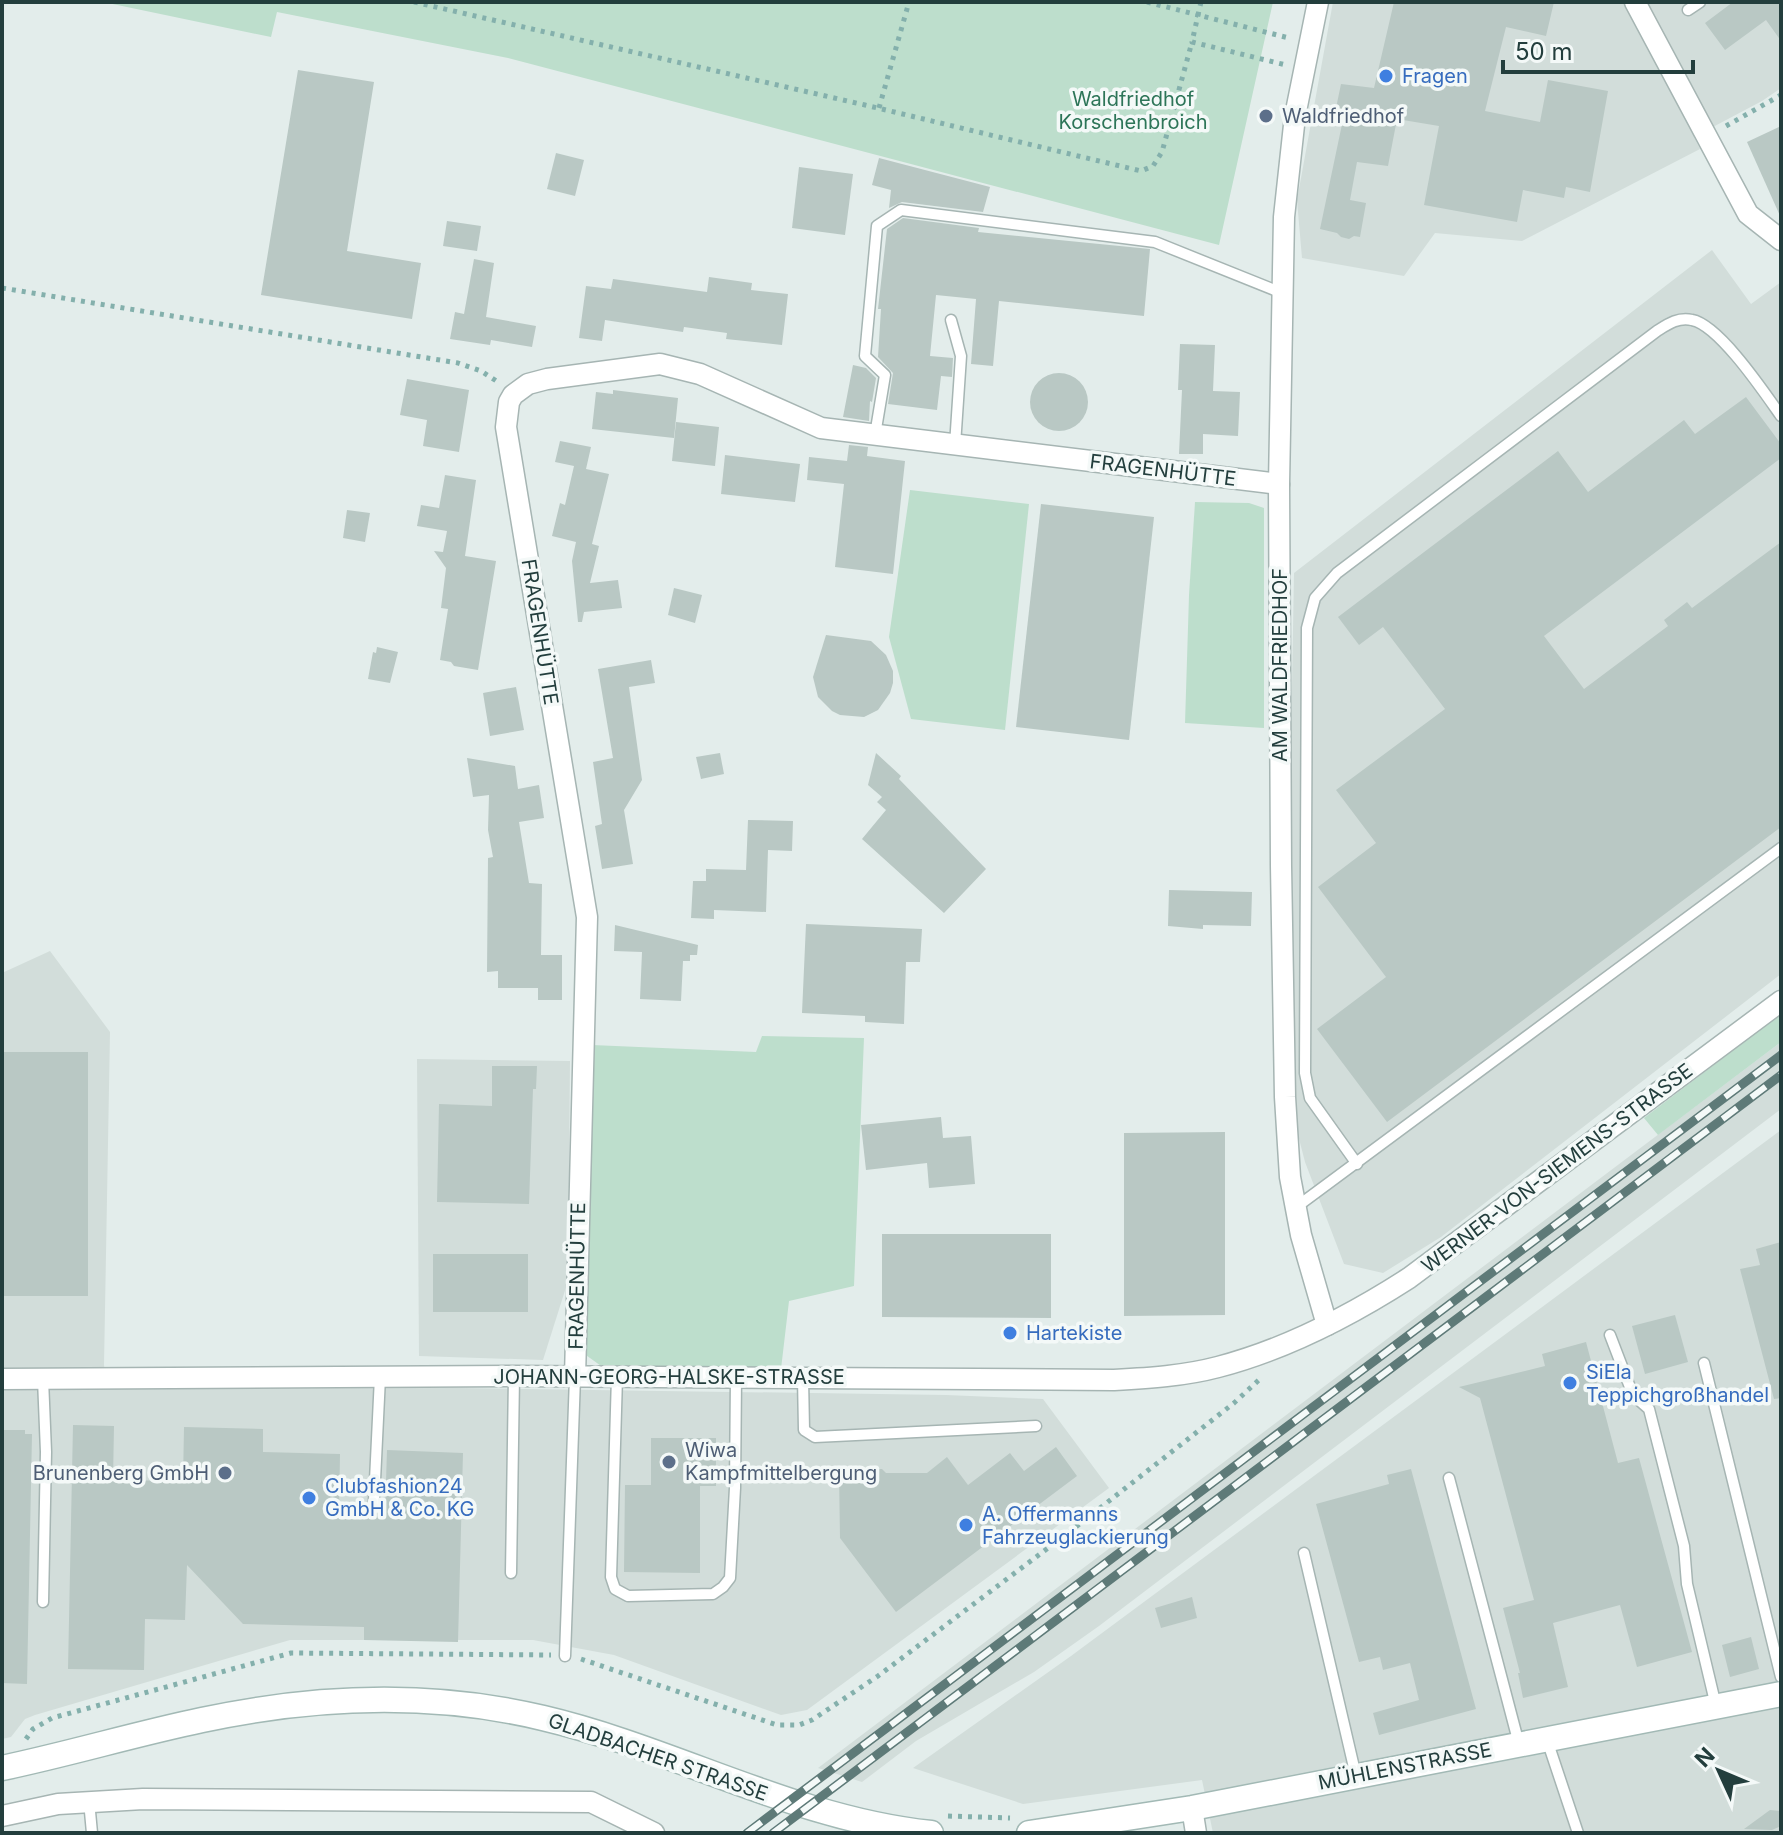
<svg xmlns="http://www.w3.org/2000/svg" width="1783" height="1835" viewBox="0 0 1783 1835" font-family="Inter,sans-serif">
<style>
.built{fill:#d2ddda}
.green{fill:#bddecc}
.building{fill:#b9c8c4}
.lines{fill:none;stroke-linecap:round;stroke-linejoin:round}
.lane-casing{stroke:#a6b5b3;stroke-width:13}
.street-casing{stroke:#a6b5b3;stroke-width:23}
.secondary-casing{stroke:#a2b9b5;stroke-width:27}
.path{stroke:#84b0ac;stroke-width:5;stroke-dasharray:4 6;stroke-linecap:butt}
.lane{stroke:#fff;stroke-width:10}
.street{stroke:#fff;stroke-width:20}
.secondary{stroke:#fff;stroke-width:24}
.rail-casing{stroke:#5e7a78;stroke-width:9}
.rail{stroke:#f4f9f8;stroke-width:6;stroke-dasharray:18;stroke-linecap:butt}
.shop-dot{fill:#3f7fe0;stroke:#f4f9f8;stroke-width:3}
.service-dot{fill:#5c6f8a;stroke:#f4f9f8;stroke-width:3}
.labels{text-anchor:middle;dominant-baseline:central;stroke-width:7;stroke-linejoin:round;paint-order:stroke}
.shop-label{font-size:20px;fill:#366cbe;stroke:#f4f9f8;text-anchor:start}
.park-label{font-size:20px;fill:#2d7558;stroke:#f4f9f8}
.service-label{font-size:20px;fill:#4e5e75;stroke:#f4f9f8;text-anchor:start}
.street-label{font-size:20px;fill:#233e3d;stroke:#f4f9f8}
</style>
<rect width="100%" height="100%" fill="#e3edeb"/>
<!-- built -->
<g class="built">
<polygon points="1333,2 1781,2 1781,88 1762,101 1694,137 1700,149 1522,241 1435,233 1404,276 1302,258 1297,200"/>
<polygon points="1712,250 1751,304 1781,282 1781,974 1441,1237 1383,1273 1344,1264 1305,1162 1285,1084 1294,573"/>
<polygon points="50,951 110,1032 104,1365 107,1389 459,1388 946,1395 1043,1399 1109,1488 807,1710 781,1715 614,1655 533,1640 290,1640 35,1715 25,1719 11,1737 2,1739 2,973"/>
<polygon points="1781,1042 1781,1109 1099,1626 1034,1672 916,1741 862,1782 818,1768"/>
<polygon points="417,1059 570,1061 568,1281 543,1360 419,1356"/>
<polygon points="1781,1130 1781,1833 1213,1833 1202,1780 1023,1804 913,1768 1071,1656"/>
</g>
<!-- green -->
<g class="green">
<polygon points="103,2 1273,2 1219,245 508,58 277,12 271,37"/>
<polygon points="910,490 1029,504 1005,730 911,719 889,637"/>
<polygon points="1195,502 1249,503 1264,508 1264,728 1185,723 1189,595"/>
<polygon points="1781,1014 1781,1042 1658,1135 1644,1118"/>
<polygon points="762,1036 864,1038 854,1286 789,1301 781,1369 604,1368 583,1353 592,1045 756,1052"/>
</g>
<!-- building -->
<g class="building">
<polygon points="1394,2 1554,2 1546,36 1506,27 1485,111 1540,122 1548,80 1608,91 1590,192 1566,187 1564,198 1523,190 1517,222 1424,205 1439,126 1397,119 1388,166 1357,162 1350,200 1366,203 1360,237 1354,236 1349,239 1341,237 1337,233 1320,229 1345,110 1336,108 1341,84 1374,88"/>
<polygon points="1733,2 1781,2 1781,41 1766,20 1725,50 1705,23"/>
<polygon points="298,70 374,82 347,251 421,263 412,319 261,295"/>
<polygon points="1781,126 1781,218 1747,142"/>
<polygon points="556,153 584,160 575,196 547,189"/>
<polygon points="879,158 990,187 983,212 902,202 889,208 891,190 872,185"/>
<polygon points="799,167 853,174 845,235 792,228"/>
<polygon points="903,218 979,228 978,232 1150,249 1144,316 999,301 993,366 971,364 976,299 936,295 930,356 953,358 952,377 941,376 937,410 888,404 893,373 878,357 881,309 878,309 887,229"/>
<polygon points="447,221 481,226 477,251 443,246"/>
<polygon points="474,259 494,263 486,317 536,326 532,347 491,340 490,345 450,339 455,312 464,314"/>
<polygon points="709,277 752,283 751,290 788,294 782,345 726,339 727,333 684,327 683,332 605,320 602,341 579,338 586,286 611,289 613,279 707,292"/>
<polygon points="1180,344 1215,345 1213,391 1240,392 1238,436 1203,434 1203,454 1179,454 1182,390 1178,390"/>
<polygon points="853,365 866,368 876,378 872,402 870,401 869,421 843,417"/>
<circle cx="1059" cy="402" r="29"/>
<polygon points="407,379 469,390 459,452 423,446 427,420 400,415"/>
<polygon points="613,390 678,398 674,438 592,429 596,392 613,394"/>
<polygon points="1746,397 1781,444 1781,458 1544,636 1584,689 1668,626 1664,620 1687,602 1692,608 1781,542 1781,827 1387,1122 1317,1029 1386,977 1318,887 1376,843 1336,790 1445,709 1383,627 1359,645 1338,617 1558,451 1588,492 1684,420 1695,434"/>
<polygon points="676,422 719,427 715,466 672,461"/>
<polygon points="560,441 591,447 586,469 609,474 592,544 599,546 590,583 618,580 622,608 584,612 582,622 578,622 572,561 576,542 552,536 560,503 565,505 574,466 555,462"/>
<polygon points="849,445 868,447 867,456 905,461 893,574 835,567 844,484 807,480 809,457 847,461"/>
<polygon points="725,455 800,464 795,502 721,494"/>
<polygon points="445,475 476,480 465,556 496,561 478,670 454,666 451,662 440,660 448,609 441,608 446,568 434,551 443,552 447,531 417,526 421,505 439,508"/>
<polygon points="1041,504 1154,517 1129,740 1016,727"/>
<polygon points="347,510 370,513 365,542 343,538"/>
<polygon points="674,588 702,595 695,623 668,615"/>
<polygon points="826,635 871,641 886,655 893,671 893,683 890,693 878,710 864,717 840,715 832,711 818,697 813,677"/>
<polygon points="377,647 398,652 390,683 368,679 373,652 376,653"/>
<polygon points="651,660 655,683 629,687 642,780 624,810 633,864 602,869 595,826 602,824 593,762 613,758 598,669"/>
<polygon points="516,687 524,730 490,736 483,693"/>
<polygon points="720,753 724,774 701,779 696,757"/>
<polygon points="876,753 901,776 899,779 986,869 944,913 862,839 886,810 877,802 882,797 868,785"/>
<polygon points="467,758 515,766 518,789 539,785 544,818 519,822 529,883 542,884 541,955 562,955 562,1000 538,1000 538,988 498,988 498,971 487,972 488,858 493,857 488,830 489,795 473,797"/>
<polygon points="748,820 793,821 792,851 768,850 766,912 714,910 714,919 691,918 693,881 706,881 706,869 746,870"/>
<polygon points="1169,890 1252,892 1251,926 1203,925 1203,929 1168,926"/>
<polygon points="806,924 922,929 920,962 906,962 904,1024 865,1022 865,1016 802,1013"/>
<polygon points="615,925 698,945 697,955 690,955 690,961 683,961 681,1001 640,999 642,952 614,951"/>
<rect x="2" y="1052" width="86" height="244"/>
<polygon points="492,1066 537,1066 536,1089 533,1089 529,1204 437,1202 439,1104 492,1106"/>
<polygon points="941,1117 943,1138 971,1136 975,1184 929,1188 927,1163 866,1170 861,1125"/>
<polygon points="1225,1132 1225,1315 1124,1316 1124,1133"/>
<polygon points="882,1234 1051,1234 1051,1318 882,1317"/>
<polygon points="1781,1242 1781,1398 1774,1399 1740,1269 1760,1265 1756,1249"/>
<rect x="433" y="1254" width="95" height="58"/>
<polygon points="1675,1315 1688,1362 1645,1374 1632,1326"/>
<polygon points="1586,1342 1618,1463 1639,1458 1692,1652 1637,1667 1620,1605 1553,1623 1568,1687 1523,1698 1518,1673 1520,1673 1503,1608 1534,1600 1480,1398 1459,1387 1545,1366 1542,1354"/>
<polygon points="73,1425 114,1426 113,1480 183,1481 184,1427 263,1429 263,1452 340,1454 339,1514 385,1513 387,1450 463,1453 458,1642 364,1640 364,1627 243,1624 187,1565 185,1620 145,1619 144,1670 68,1669"/>
<polygon points="2,1430 25,1430 25,1434 32,1434 27,1684 2,1683"/>
<polygon points="651,1438 716,1438 716,1486 700,1486 700,1573 624,1572 625,1485 651,1485"/>
<polygon points="1056,1447 1077,1476 896,1612 840,1538 839,1472 869,1473 873,1469 882,1469 886,1473 927,1473 947,1457 968,1485 1010,1453 1024,1471"/>
<polygon points="1411,1469 1476,1709 1379,1735 1373,1713 1419,1700 1410,1663 1383,1670 1380,1657 1359,1662 1316,1504 1389,1484 1387,1475"/>
<polygon points="1192,1597 1197,1618 1161,1628 1155,1608"/>
<polygon points="1751,1637 1759,1669 1730,1677 1722,1645"/>
<polygon points="1770,1810 1781,1811 1781,1826 1772,1830 1744,1829"/>
</g>
<g class="lines">
<!-- lane casing -->
<g class="lane-casing">
<g id="lane">
<polyline points="1688,10 1700,2"/>
<polyline points="951,320 961,356 955,445"/>
<polyline points="875,435 885,375 865,356 877,226 901,210 1155,242 1282,293"/>
<path d="M1357 1164 1310 1098 1305 1073 1307 628 1315 598 1337 573 1657 331C1668 324 1678 317 1692 320 1719 325 1764 392 1781 416"/>
<polyline points="1295,1208 1781,848"/>
<polyline points="1610,1335 1633,1395 1649,1409 1684,1546 1687,1584 1716,1706"/>
<polyline points="1704,1363 1781,1677"/>
<polyline points="617,1377 611,1577 615,1589 628,1596 713,1594 723,1587 730,1578 735,1488 736,1377"/>
<polyline points="803,1378 804,1430 815,1437 1036,1426"/>
<polyline points="1449,1478 1519,1744"/>
<polyline points="374,1501 380,1377"/>
<polyline points="1304,1553 1356,1776"/>
<polyline points="511,1573 514,1376"/>
<polyline points="43,1602 46,1452 43,1379"/>
<polyline points="565,1656 575,1377"/>
<polyline points="1547,1740 1578,1833"/>
<polyline points="89,1801 92,1833"/>
</g>
</g>
<!-- street casing -->
<g class="street-casing">
<g id="street">
<polyline points="1318,2 1295,116 1284,217 1279,484 1281,866 1285,1097 1290,1177 1301,1235 1327,1325"/>
<polyline points="1635,2 1748,214 1781,240"/>
<polyline points="575,1377 587,917 506,427 509,402 513,395 528,384 547,379 660,364 700,374 821,428 1279,484"/>
<path d="M2 1379 514 1376 1114 1380C1149 1378 1184 1376 1218 1367 1287 1349 1350 1316 1409 1278L1781 1001"/>
<polyline points="1192,1808 1196,1833"/>
<polyline points="2,1816 58,1804 143,1799 591,1802 654,1833"/>
</g>
</g>
<!-- secondary casing -->
<g class="secondary-casing">
<g id="secondary">
<path d="M2 1768C69 1754 135 1734 202 1720 315 1696 430 1691 543 1718 675 1749 795 1819 931 1833"/>
<polyline points="1029,1833 1192,1808 1781,1694"/>
</g>
</g>
<!-- path -->
<g class="path">
<polyline points="414,2 865,105 1141,171 1153,166 1162,152 1192,42"/>
<polyline points="1147,2 1198,15 1192,42 1286,65"/>
<polyline points="1201,2 1198,15 1289,38"/>
<polyline points="879,108 909,2"/>
<polyline points="1726,126 1781,95"/>
<polyline points="2,288 458,363 481,371 498,382"/>
<polyline points="581,1659 777,1725 799,1725 812,1720 878,1676 1072,1530 1234,1403 1262,1377"/>
<polyline points="26,1739 33,1729 52,1718 291,1653 551,1655"/>
<polyline points="948,1816 1010,1818"/>
</g>
<!-- lane -->
<use href="#lane" class="lane"/>
<!-- street -->
<use href="#street" class="street"/>
<!-- secondary -->
<use href="#secondary" class="secondary"/>
<!-- rail casing -->
<g class="rail-casing">
<g id="rail">
<polyline points="747,1833 1781,1055"/>
<polyline points="773,1833 1781,1075"/>
</g>
</g>
<!-- rail -->
<use href="#rail" class="rail"/>
</g>
<!-- markers -->
<g class="shop-dot">
<circle cx="1386" cy="76" r="8"/>
<circle cx="1010" cy="1333" r="8"/>
<circle cx="1570" cy="1383" r="8"/>
<circle cx="309" cy="1498" r="8"/>
<circle cx="966" cy="1525" r="8"/>
</g>
<g class="service-dot">
<circle cx="1266" cy="116" r="8"/>
<circle cx="669" cy="1462" r="8"/>
<circle cx="225" cy="1473" r="8"/>
</g>
<g class="labels">
<!-- shop labels -->
<g class="shop-label">
<text x="1402" y="76">Fragen</text>
<text x="1026" y="1333">Hartekiste</text>
<text x="1586" y="1372">SiEla<tspan x="1586" dy="23">Teppichgroßhandel</tspan></text>
<text x="325" y="1486">Clubfashion24<tspan x="325" dy="23">GmbH &amp; Co. KG</tspan></text>
<text x="982" y="1514">A. Offermanns<tspan x="982" dy="23">Fahrzeuglackierung</tspan></text>
</g>
<!-- park labels -->
<g class="park-label">
<text x="1133" y="99">Waldfriedhof<tspan x="1133" dy="23">Korschenbroich</tspan></text>
</g>
<!-- service labels -->
<g class="service-label">
<text x="1282" y="116">Waldfriedhof</text>
<text x="685" y="1450">Wiwa<tspan x="685" dy="23">Kampfmittelbergung</tspan></text>
<text x="209" y="1473" text-anchor="end">Brunenberg GmbH</text>
</g>
<!-- street labels -->
<g class="street-label">
<text transform="translate(1163 470) rotate(7)">FRAGENHÜTTE</text>
<text transform="translate(540 632) rotate(81)">FRAGENHÜTTE</text>
<text transform="translate(1280 665) rotate(-90)">AM WALDFRIEDHOF</text>
<text transform="translate(1557 1168) rotate(-37)">WERNER-VON-SIEMENS-STRASSE</text>
<text transform="translate(577 1276) rotate(-89)">FRAGENHÜTTE</text>
<text x="669" y="1377">JOHANN-GEORG-HALSKE-STRASSE</text>
<text transform="translate(658 1757) rotate(19)">GLADBACHER STRASSE</text>
<text transform="translate(1405 1766) rotate(-11)">MÜHLENSTRASSE</text>
</g>
</g>
<!-- border -->
<rect width="1783" height="1835" fill="none" stroke="#233e3d" stroke-width="8"/>
<!-- north arrow -->
<g transform="translate(1719 1771) rotate(314)" stroke="#f4f9f8" stroke-width="6" paint-order="stroke">
<path d="M0-6L14 30L0 20L-14 30Z" fill="#233e3d"/>
<text y="-12" font-size="22" font-weight="bold" text-anchor="middle" fill="#233e3d">N</text>
</g>
<!-- scale -->
<path d="M1503 60v12h190v-12" fill="none" stroke="#233e3d" stroke-width="4"/>
<text x="1515" y="60" font-size="24" fill="#233e3d" stroke="#f4f9f8" stroke-width="6" paint-order="stroke">50 m</text>
</svg>
